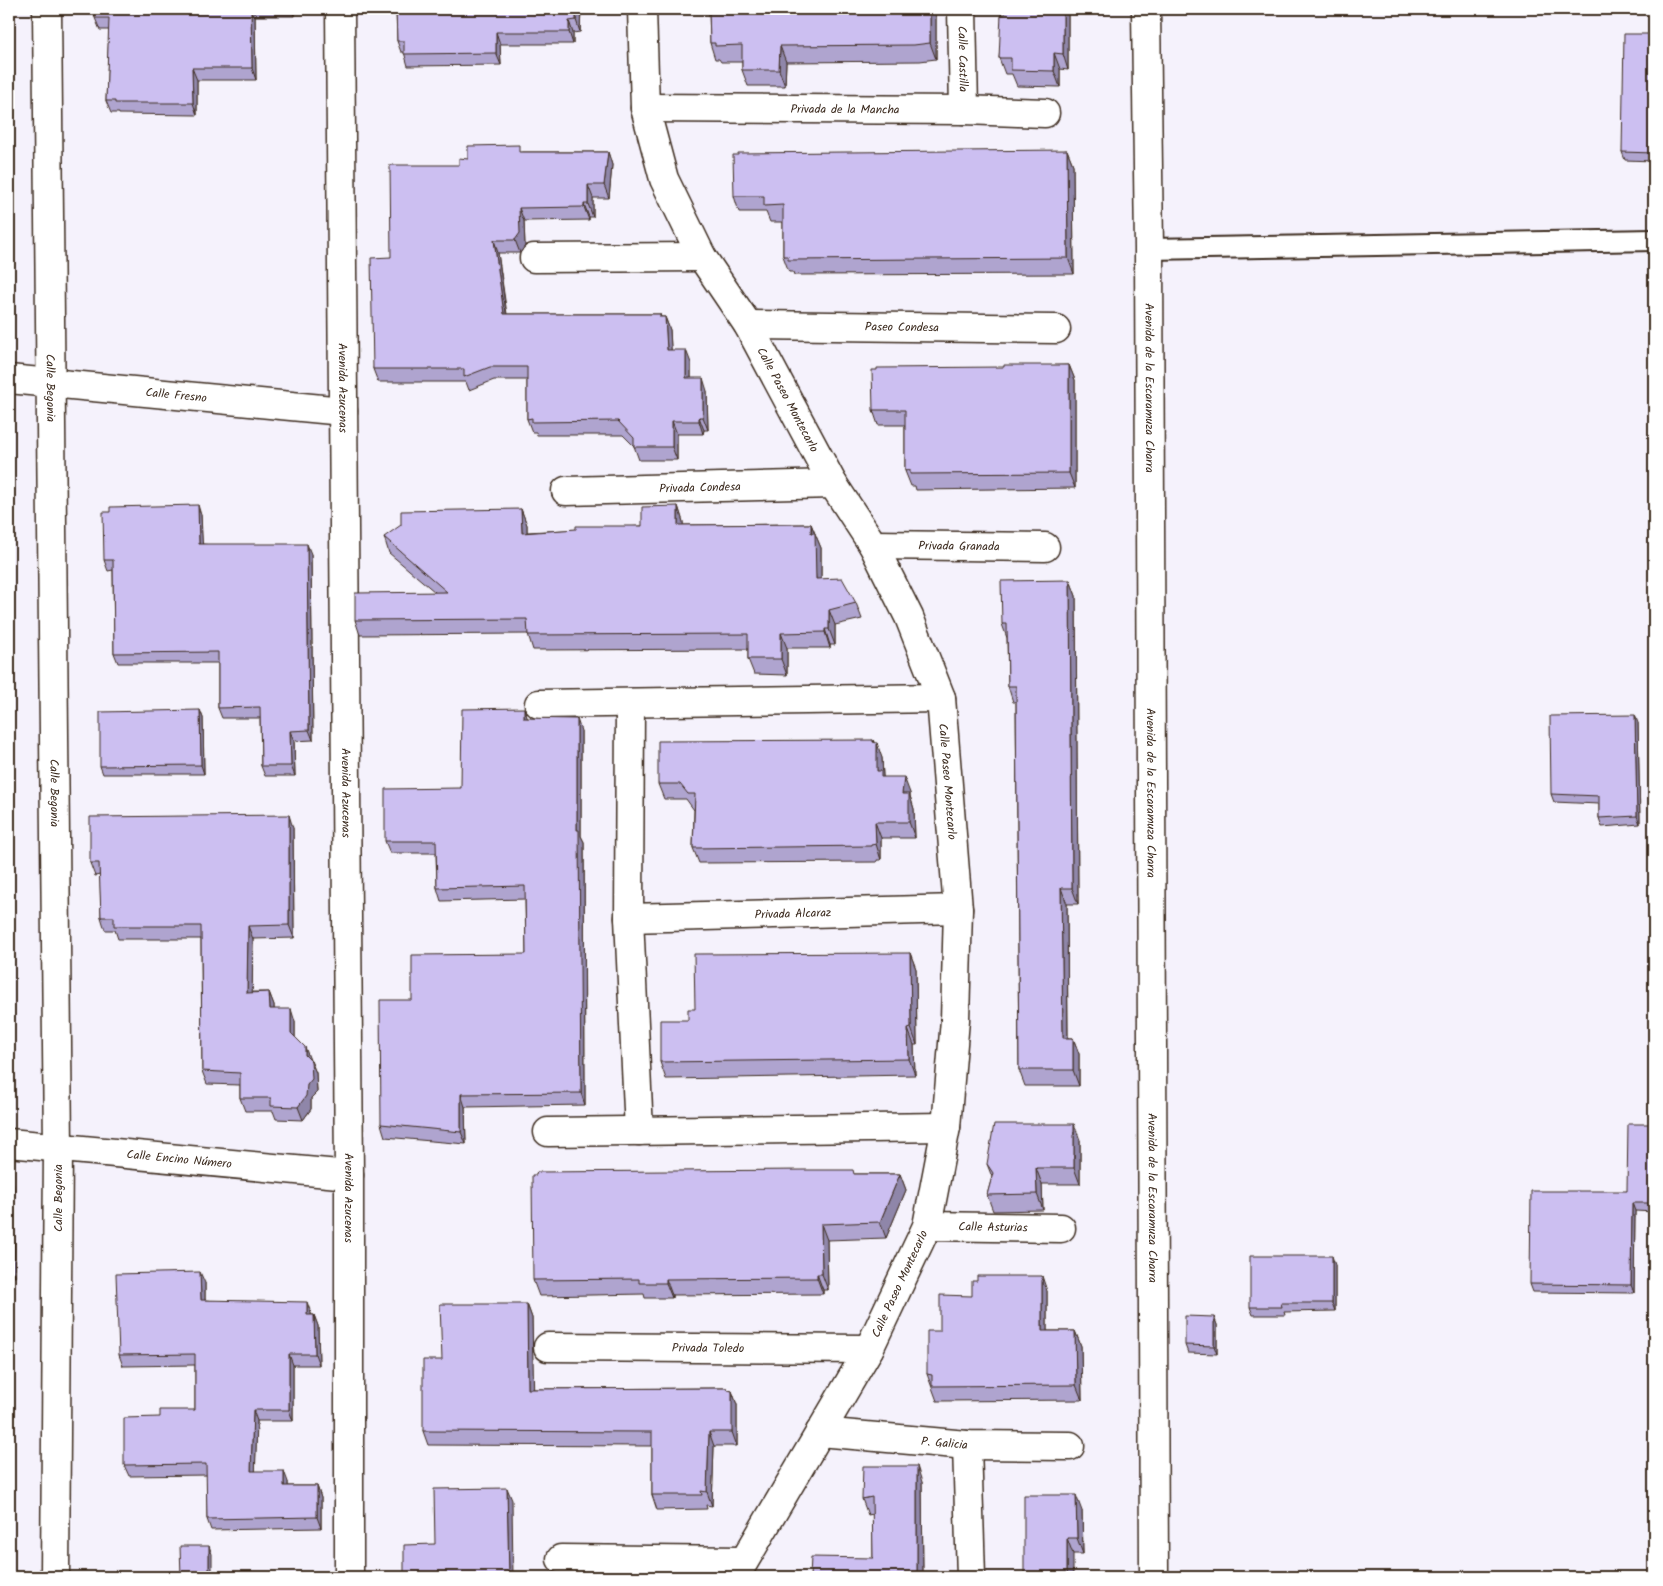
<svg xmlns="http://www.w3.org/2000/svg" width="1663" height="1586" viewBox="0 0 1663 1586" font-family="Kalam,sans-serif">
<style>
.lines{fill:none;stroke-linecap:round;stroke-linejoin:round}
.service-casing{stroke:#3b2a1e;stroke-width:24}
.minor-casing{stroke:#3b2a1e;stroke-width:31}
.service{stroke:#fff;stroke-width:20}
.minor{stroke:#fff;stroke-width:28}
.wall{fill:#afa4cf;stroke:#3b2a1e}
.shaded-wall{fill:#8f86a9;stroke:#3b2a1e}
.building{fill:#ccbff1;stroke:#3b2a1e}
.labels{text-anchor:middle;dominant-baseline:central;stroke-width:5;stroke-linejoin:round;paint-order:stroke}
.street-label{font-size:12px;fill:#3b2a1e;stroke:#fff}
</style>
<rect width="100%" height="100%" fill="#f5f2fc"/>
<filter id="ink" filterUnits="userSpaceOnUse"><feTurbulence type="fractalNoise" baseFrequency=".02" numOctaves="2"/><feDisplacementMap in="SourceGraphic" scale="10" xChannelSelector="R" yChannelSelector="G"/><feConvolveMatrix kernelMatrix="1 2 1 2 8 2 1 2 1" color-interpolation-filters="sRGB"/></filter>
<g filter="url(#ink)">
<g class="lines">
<!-- service casing -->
<g class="service-casing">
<polyline id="service" points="1149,249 1654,240"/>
</g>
<!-- minor casing -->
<g class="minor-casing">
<g id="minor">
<path id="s1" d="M47 9 58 1148 55 1577"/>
<path id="s2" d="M340 9 349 1175V1577"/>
<path id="s3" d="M642 9 645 108 664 179 702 257 748 325 833 484 873 545 909 617 941 698 958 909 955 1020 946 1127 927 1226 869 1349 735 1577"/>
<path id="s4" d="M962 9 964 110"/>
<path id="s5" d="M1146 9 1149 249 1154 1577"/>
<path id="s6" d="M645 108 964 110 1045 113"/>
<polyline points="534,258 702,257"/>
<path id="s7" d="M748 325 1056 329"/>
<path id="s8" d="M9 379 343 411"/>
<path id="s9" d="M566 491 833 484"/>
<path id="s10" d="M873 545 1045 547"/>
<polyline points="630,703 629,918 639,1131"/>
<polyline points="539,704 941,698"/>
<path id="s11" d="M629 918 958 909"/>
<polyline points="548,1132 946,1127"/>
<path id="s12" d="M9 1143 349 1175"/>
<path id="s13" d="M927 1226 1061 1228"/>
<path id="s14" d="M548 1347 869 1349"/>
<path id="s15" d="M820 1432 967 1445 1070 1446"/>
<polyline points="967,1445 971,1577"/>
<polyline points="561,1559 743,1561"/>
</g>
</g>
<!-- service -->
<use href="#service" class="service"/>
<!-- minor -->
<use href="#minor" class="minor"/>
</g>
<!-- wall -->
<g class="wall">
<polygon points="95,9 294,9 294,16 255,16 256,80 197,80 197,115 119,114 119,113 111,113 106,101 109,30 100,30 95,18"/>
<polygon points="396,9 581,9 580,32 573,33 573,44 500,44 501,65 408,66 404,52 401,52 397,41"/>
<polygon points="709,9 933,9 936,17 936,59 920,61 786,62 785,86 748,86 742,70 742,62 721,62 719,59 715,59 710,43"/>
<polygon points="1068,9 1068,70 1060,69 1060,87 1017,86 1012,74 1005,74 999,58 1005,14"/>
<polygon points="1654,34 1654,161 1625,160 1622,152"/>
<polygon points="1067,150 1073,165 1074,274 794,275 793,272 789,272 783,256 783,222 770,222 766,212 739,212 734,196"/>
<polygon points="522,152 608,152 612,165 609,198 593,198 593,217 589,217 589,220 524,221 525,246 520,253 498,253 507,314 660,314 661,317 665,317 670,330 671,350 691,363 691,378 707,391 708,430 704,430 703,434 677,434 677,460 639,460 634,446 623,435 537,435 536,432 532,432 527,419 527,380 494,380 469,390 466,382 378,382 373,369 391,257 459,165"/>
<polygon points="1069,365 1075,380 1075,488 916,490 915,486 911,486 905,471 905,425 878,425 873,410 1004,367"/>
<polygon points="678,506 683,522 683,525 811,524 821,548 821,579 856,603 862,619 835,625 835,645 830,645 830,648 787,648 787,675 754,674 748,659 748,649 533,650 528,634 360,635 355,620 435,592 389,553 384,537 521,509 527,525 527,532 642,526"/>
<polygon points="201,515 202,544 311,554 313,740 294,741 295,776 265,776 261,766 260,718 222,718 218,708 218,663 118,663 114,653 113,570 108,571 104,560"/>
<polygon points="1070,580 1076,596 1078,904 1067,904 1068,1038 1073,1038 1079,1054 1079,1086 1025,1086 1019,1070 1016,702 1013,702 1008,686 1007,638 1002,624"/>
<polygon points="524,708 527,718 581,731 581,836 584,842 585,1105 465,1107 466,1144 385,1137 381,1124 412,1000 526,954 525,899 441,901 437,888 436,853 390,853 385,841 461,788"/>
<polygon points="200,710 203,718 204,774 103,774 100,766"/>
<polygon points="1638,723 1640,824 1602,827 1599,818 1599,804 1554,802 1551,794"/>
<polygon points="873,740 882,758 883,777 910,793 910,796 914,809 915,838 881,838 881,860 877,860 877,862 699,863 693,848 694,810 686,799 664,799 658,784"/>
<polygon points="293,828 294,938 253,939 252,992 269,992 274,1005 274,1009 295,1022 295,1038 309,1059 311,1061 316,1073 317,1092 311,1098 311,1109 303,1120 276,1119 273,1111 245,1111 240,1098 240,1085 207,1084 202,1071 201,939 118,939 115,930 105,930 101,917 100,875 95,876 90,863"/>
<polygon points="910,953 916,969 917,1045 914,1045 915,1075 666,1079 660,1062 688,1020"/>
<polygon points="1654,1124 1654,1212 1635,1211 1634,1293 1533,1292 1530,1284 1627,1191"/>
<polygon points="1080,1140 1080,1184 1042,1184 1043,1210 993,1211 987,1195 992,1177 987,1164"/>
<polygon points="9,1158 13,1169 14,1194 9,1196"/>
<polygon points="855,1174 900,1174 906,1190 886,1238 827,1240 828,1290 823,1290 823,1294 672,1295 672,1298 645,1298 644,1294 539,1296 533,1280"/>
<polygon points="9,1229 14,1241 15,1277 9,1277"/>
<polygon points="1335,1265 1335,1311 1284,1312 1285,1315 1253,1315 1250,1307"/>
<polygon points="205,1283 205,1300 311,1313 311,1315 314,1315 318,1326 319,1365 293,1365 293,1421 257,1421 255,1471 288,1482 288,1486 317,1486 321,1498 321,1528 211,1530 207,1519 207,1475 129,1476 124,1465 160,1417 195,1410 195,1365 123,1366 119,1355"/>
<polygon points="1047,1291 1047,1331 1075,1331 1081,1346 1082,1400 937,1401 927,1374 940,1331 972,1296"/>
<polygon points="527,1304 532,1318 533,1389 727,1388 728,1390 732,1391 737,1405 737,1446 714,1446 712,1506 706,1505 707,1509 657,1510 652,1495 652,1446 428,1445 423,1431 442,1360"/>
<polygon points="1214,1317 1217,1325 1217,1354 1188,1353 1185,1345"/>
<polygon points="922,1482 923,1577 810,1577 873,1558 873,1514 868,1515 862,1499"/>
<polygon points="1082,1511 1083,1554 1073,1554 1024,1577"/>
</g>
<!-- shaded-wall -->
<g class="shaded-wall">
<polygon points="251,9 253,9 255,16 256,80 252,68"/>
<polygon points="291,9 294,9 294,16"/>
<polygon points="576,9 581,9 580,32 576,20"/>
<polygon points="930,9 933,9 936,17 936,59 930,43"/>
<polygon points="1063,9 1068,9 1068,70 1063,54"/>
<polygon points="569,21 573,33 573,44 569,32"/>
<polygon points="496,32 500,44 501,65 496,53"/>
<polygon points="780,46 786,62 785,86 779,70"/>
<polygon points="1054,53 1060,69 1060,87 1054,71"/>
<polygon points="192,68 197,80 197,115 193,103"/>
<polygon points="1067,150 1073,165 1074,274 1068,258"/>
<polygon points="608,152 612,165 609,198 604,185"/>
<polygon points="588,185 593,198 593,217 588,204"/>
<polygon points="584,204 589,217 589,220 584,207"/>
<polygon points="519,208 524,221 525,246 520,253 515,240"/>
<polygon points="494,240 498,253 508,327 504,314"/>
<polygon points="665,317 670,330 672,363 667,350"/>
<polygon points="686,350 691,363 691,391 686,378"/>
<polygon points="1069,365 1075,380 1075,488 1069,473"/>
<polygon points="703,378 707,391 708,430 703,417"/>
<polygon points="699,417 704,430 703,434 699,421"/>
<polygon points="672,421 677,434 677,460 672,447"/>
<polygon points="198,505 201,515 203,554 199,544"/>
<polygon points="678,506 683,522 684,540 678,525"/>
<polygon points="521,509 527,525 527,548 522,533"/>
<polygon points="811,524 821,548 821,594 816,579"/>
<polygon points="307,544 311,554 313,740 309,730"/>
<polygon points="1070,580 1076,596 1078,904 1072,888"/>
<polygon points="829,610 835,625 835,645 829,629"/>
<polygon points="825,629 830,645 830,648 825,632"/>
<polygon points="781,633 787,648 787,675 781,659"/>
<polygon points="524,708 528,720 524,718"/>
<polygon points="200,710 203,718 204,774 201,765"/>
<polygon points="1635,715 1638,723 1640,824 1637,816"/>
<polygon points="577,719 581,731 581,836 584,842 585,1105 581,1093 577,830"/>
<polygon points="290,731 294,741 295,776 291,766"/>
<polygon points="873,740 877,752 877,743 882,758 883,776 886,787 877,771"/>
<polygon points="904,777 910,793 910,796 914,809 915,838 909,822 902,794"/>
<polygon points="289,815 293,828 294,938 289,925"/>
<polygon points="875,822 881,838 881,860 876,844"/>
<polygon points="1061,888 1067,904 1068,1054 1063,1038"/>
<polygon points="248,926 253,939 252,1005 247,993"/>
<polygon points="910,953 916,969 917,1045 911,1028"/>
<polygon points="269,992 274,1005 274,1022 270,1009"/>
<polygon points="291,1009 295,1022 295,1046 291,1033"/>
<polygon points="908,1029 914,1045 915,1075 909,1059"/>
<polygon points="1073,1038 1079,1054 1079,1086 1073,1070"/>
<polygon points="305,1047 310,1060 305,1055"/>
<polygon points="311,1061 316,1073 317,1092 311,1098 311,1109 303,1120 298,1107 307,1085"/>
<polygon points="461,1094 465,1107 466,1144 461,1132"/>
<polygon points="1074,1124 1080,1140 1080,1184 1074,1168"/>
<polygon points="9,1158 13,1169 14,1194 10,1183"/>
<polygon points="1036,1168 1042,1184 1043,1210 1037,1194"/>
<polygon points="900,1174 906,1190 886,1238 880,1222"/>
<polygon points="1632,1203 1635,1211 1634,1293 1631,1285"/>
<polygon points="821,1224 827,1240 828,1290 822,1274"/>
<polygon points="10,1230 14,1241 15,1277 11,1266"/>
<polygon points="1332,1256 1335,1265 1335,1311 1332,1303"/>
<polygon points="200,1272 205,1283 205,1311 201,1300"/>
<polygon points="817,1274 823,1290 823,1294 817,1278"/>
<polygon points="1042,1276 1047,1291 1047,1346 1042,1331"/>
<polygon points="666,1279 672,1295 672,1298 666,1283"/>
<polygon points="307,1302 311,1313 311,1326 307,1315"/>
<polygon points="527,1304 532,1318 534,1403 528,1389"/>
<polygon points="314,1315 318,1326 319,1365 315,1354"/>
<polygon points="1214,1317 1217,1325 1217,1354 1214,1346"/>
<polygon points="1075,1331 1081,1346 1082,1400 1076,1385"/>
<polygon points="289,1354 293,1365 293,1421 289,1410"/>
<polygon points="727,1388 732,1401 732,1391 737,1405 737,1446 732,1432"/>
<polygon points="253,1410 257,1421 255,1482 251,1471"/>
<polygon points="709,1432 714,1446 712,1506 707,1492"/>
<polygon points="917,1466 922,1482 923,1577 917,1577"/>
<polygon points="284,1471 288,1482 288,1497 284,1486"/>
<polygon points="317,1486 321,1498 321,1528 317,1517"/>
<polygon points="507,1488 512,1500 513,1577 509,1577"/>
<polygon points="1076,1495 1082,1511 1083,1554 1077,1538"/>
<polygon points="1067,1538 1073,1554 1073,1577 1067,1577"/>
<polygon points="209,1546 212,1554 212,1577 210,1577 209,1576"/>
</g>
<!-- building -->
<g class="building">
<polygon points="95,9 251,9 252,68 192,68 193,103 115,103 115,101 106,101 109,18 95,18"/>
<polygon points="396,9 576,9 576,20 569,21 569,32 496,32 496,53 404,54 404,41 397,41"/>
<polygon points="709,9 930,9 930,43 914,45 780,46 779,70 742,70 742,45 715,46 715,43 710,43"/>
<polygon points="1005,9 1063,9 1063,54 1054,53 1054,71 1011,70 1011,58 999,58 1001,14 1005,14"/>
<polygon points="1624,34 1654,34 1654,153 1622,152"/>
<polygon points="519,145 519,152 608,152 604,185 588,185 588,204 584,204 584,207 519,208 520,233 515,240 494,240 504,314 660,314 660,317 665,317 667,350 686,350 686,378 703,378 703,417 699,417 699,421 672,421 672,447 634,447 634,438 618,421 532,422 532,418 527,419 527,367 490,367 464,377 464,369 373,369 371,258 391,257 390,165 459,165 459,158 468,159 468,146"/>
<polygon points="1067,150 1068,258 788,260 788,256 783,256 783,205 764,206 764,196 734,196 733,155 738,155 738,153"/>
<polygon points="1004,365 1069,365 1069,473 910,474 910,470 905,471 905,410 873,410 872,370 877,370 877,368 1004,367"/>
<polygon points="198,505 199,544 307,544 309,730 290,731 291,766 261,766 260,707 218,708 218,652 114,653 113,560 104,560 103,512 110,512 110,507"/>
<polygon points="678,506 678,525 811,524 811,533 815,533 816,579 842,578 856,603 829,610 829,629 825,629 825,632 781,633 781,659 748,659 748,634 528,635 527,619 355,620 355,593 447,592 384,537 401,525 401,511 521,509 522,533 576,529 576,526 642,526 642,507"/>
<polygon points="1070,580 1072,888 1061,888 1063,1038 1073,1038 1073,1070 1019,1070 1016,686 1008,686 1007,624 1002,624 1001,581"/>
<polygon points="524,708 524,718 577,719 577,830 579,830 581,1093 461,1094 461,1132 381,1124 380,1000 412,1000 412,955 526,954 525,886 437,888 436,841 385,841 385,789 461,788 462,709"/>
<polygon points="200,710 201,765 100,766 100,712"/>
<polygon points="1635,715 1637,816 1599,818 1599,796 1551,794 1550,716"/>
<polygon points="873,740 873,742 877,743 877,771 881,771 881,777 904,777 902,794 909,794 909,822 875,822 876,844 871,845 871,846 693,848 695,794 688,794 680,784 658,784 658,741"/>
<polygon points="289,815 289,925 248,926 247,993 269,992 270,1009 291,1009 291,1033 305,1047 305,1055 311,1061 312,1079 307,1085 306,1096 298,1107 271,1106 271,1098 240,1098 240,1073 202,1071 201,926 114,926 114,917 101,917 99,863 90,863 90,817"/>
<polygon points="910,953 911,1028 908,1029 909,1059 660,1062 660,1020 688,1020 688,1009 695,1009 694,954"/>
<polygon points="994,1124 1074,1124 1074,1168 1036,1168 1037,1194 987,1195 993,1173 987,1164"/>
<polygon points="1628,1124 1654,1124 1654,1203 1632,1203 1631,1285 1530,1284 1531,1191 1627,1191"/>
<polygon points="9,1158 10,1183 9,1183"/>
<polygon points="805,1170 853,1170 854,1174 900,1174 880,1222 821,1224 822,1274 817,1274 817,1278 666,1279 666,1283 639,1283 639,1279 533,1280 532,1175 536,1175 537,1172"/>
<polygon points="9,1229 10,1230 11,1266 9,1266"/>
<polygon points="1250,1256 1332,1256 1332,1303 1281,1303 1282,1307 1250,1307"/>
<polygon points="200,1272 201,1300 307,1302 307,1315 314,1315 315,1354 289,1354 289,1410 253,1410 251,1471 284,1471 284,1486 317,1486 317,1517 207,1519 206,1464 124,1465 124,1418 160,1417 160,1410 195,1410 195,1354 119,1355 116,1274"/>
<polygon points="977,1276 1042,1276 1042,1331 1075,1331 1076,1385 932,1386 932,1375 927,1374 927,1331 940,1331 940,1295 972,1296 972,1281 977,1281"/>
<polygon points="440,1304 527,1304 528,1389 727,1388 728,1390 732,1391 732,1432 709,1432 707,1492 701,1491 702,1495 652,1495 652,1432 423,1431 423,1360 442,1360"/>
<polygon points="1185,1316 1214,1317 1214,1346 1185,1345"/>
<polygon points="863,1466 917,1466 917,1577 810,1577 811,1557 873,1558 872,1497 862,1499"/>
<polygon points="507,1488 509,1577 404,1577 404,1545 435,1544 434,1489"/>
<polygon points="1024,1495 1076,1495 1077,1538 1067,1538 1067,1577 1024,1577"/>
<polygon points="180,1546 209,1546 209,1576 196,1576 196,1577 150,1577 181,1577"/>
</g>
</g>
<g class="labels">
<!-- street labels -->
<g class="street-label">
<text stroke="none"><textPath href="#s4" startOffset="50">Calle Castilla</textPath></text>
<text stroke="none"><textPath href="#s6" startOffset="200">Privada de la Mancha</textPath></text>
<text stroke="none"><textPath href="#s7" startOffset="154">Paseo Condesa</textPath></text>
<text stroke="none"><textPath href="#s1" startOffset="379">Calle Begonia</textPath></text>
<text stroke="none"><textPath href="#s2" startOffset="379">Avenida Azucenas</textPath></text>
<text stroke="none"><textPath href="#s5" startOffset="379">Avenida de la Escaramuza Charra</textPath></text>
<text stroke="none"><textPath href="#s8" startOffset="168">Calle Fresno</textPath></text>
<text stroke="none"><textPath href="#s3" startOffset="426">Calle Paseo Montecarlo</textPath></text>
<text stroke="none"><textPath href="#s9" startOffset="134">Privada Condesa</textPath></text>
<text stroke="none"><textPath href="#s10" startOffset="86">Privada Granada</textPath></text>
<text stroke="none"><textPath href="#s3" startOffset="846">Calle Paseo Montecarlo</textPath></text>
<text stroke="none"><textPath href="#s1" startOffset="784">Calle Begonia</textPath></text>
<text stroke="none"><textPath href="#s2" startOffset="784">Avenida Azucenas</textPath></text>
<text stroke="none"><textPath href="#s5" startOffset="784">Avenida de la Escaramuza Charra</textPath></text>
<text stroke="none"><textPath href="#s11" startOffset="164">Privada Alcaraz</textPath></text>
<text stroke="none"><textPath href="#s12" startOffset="171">Calle Encino Número</textPath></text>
<text transform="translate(58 1198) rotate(-90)">Calle Begonia</text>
<text stroke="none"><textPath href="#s2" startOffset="1189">Avenida Azucenas</textPath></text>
<text stroke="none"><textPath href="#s5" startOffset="1189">Avenida de la Escaramuza Charra</textPath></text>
<text stroke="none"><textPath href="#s13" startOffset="66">Calle Asturias</textPath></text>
<text transform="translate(900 1284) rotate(-65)">Calle Paseo Montecarlo</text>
<text stroke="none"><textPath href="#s14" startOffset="160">Privada Toledo</textPath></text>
<text stroke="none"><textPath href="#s15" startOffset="125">P. Galicia</textPath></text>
</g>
</g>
<!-- margin -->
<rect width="1663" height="1586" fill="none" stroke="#fff" stroke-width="30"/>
<rect x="15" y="15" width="1633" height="1556" fill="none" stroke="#3b2a1e" stroke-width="2" filter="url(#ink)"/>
</svg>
